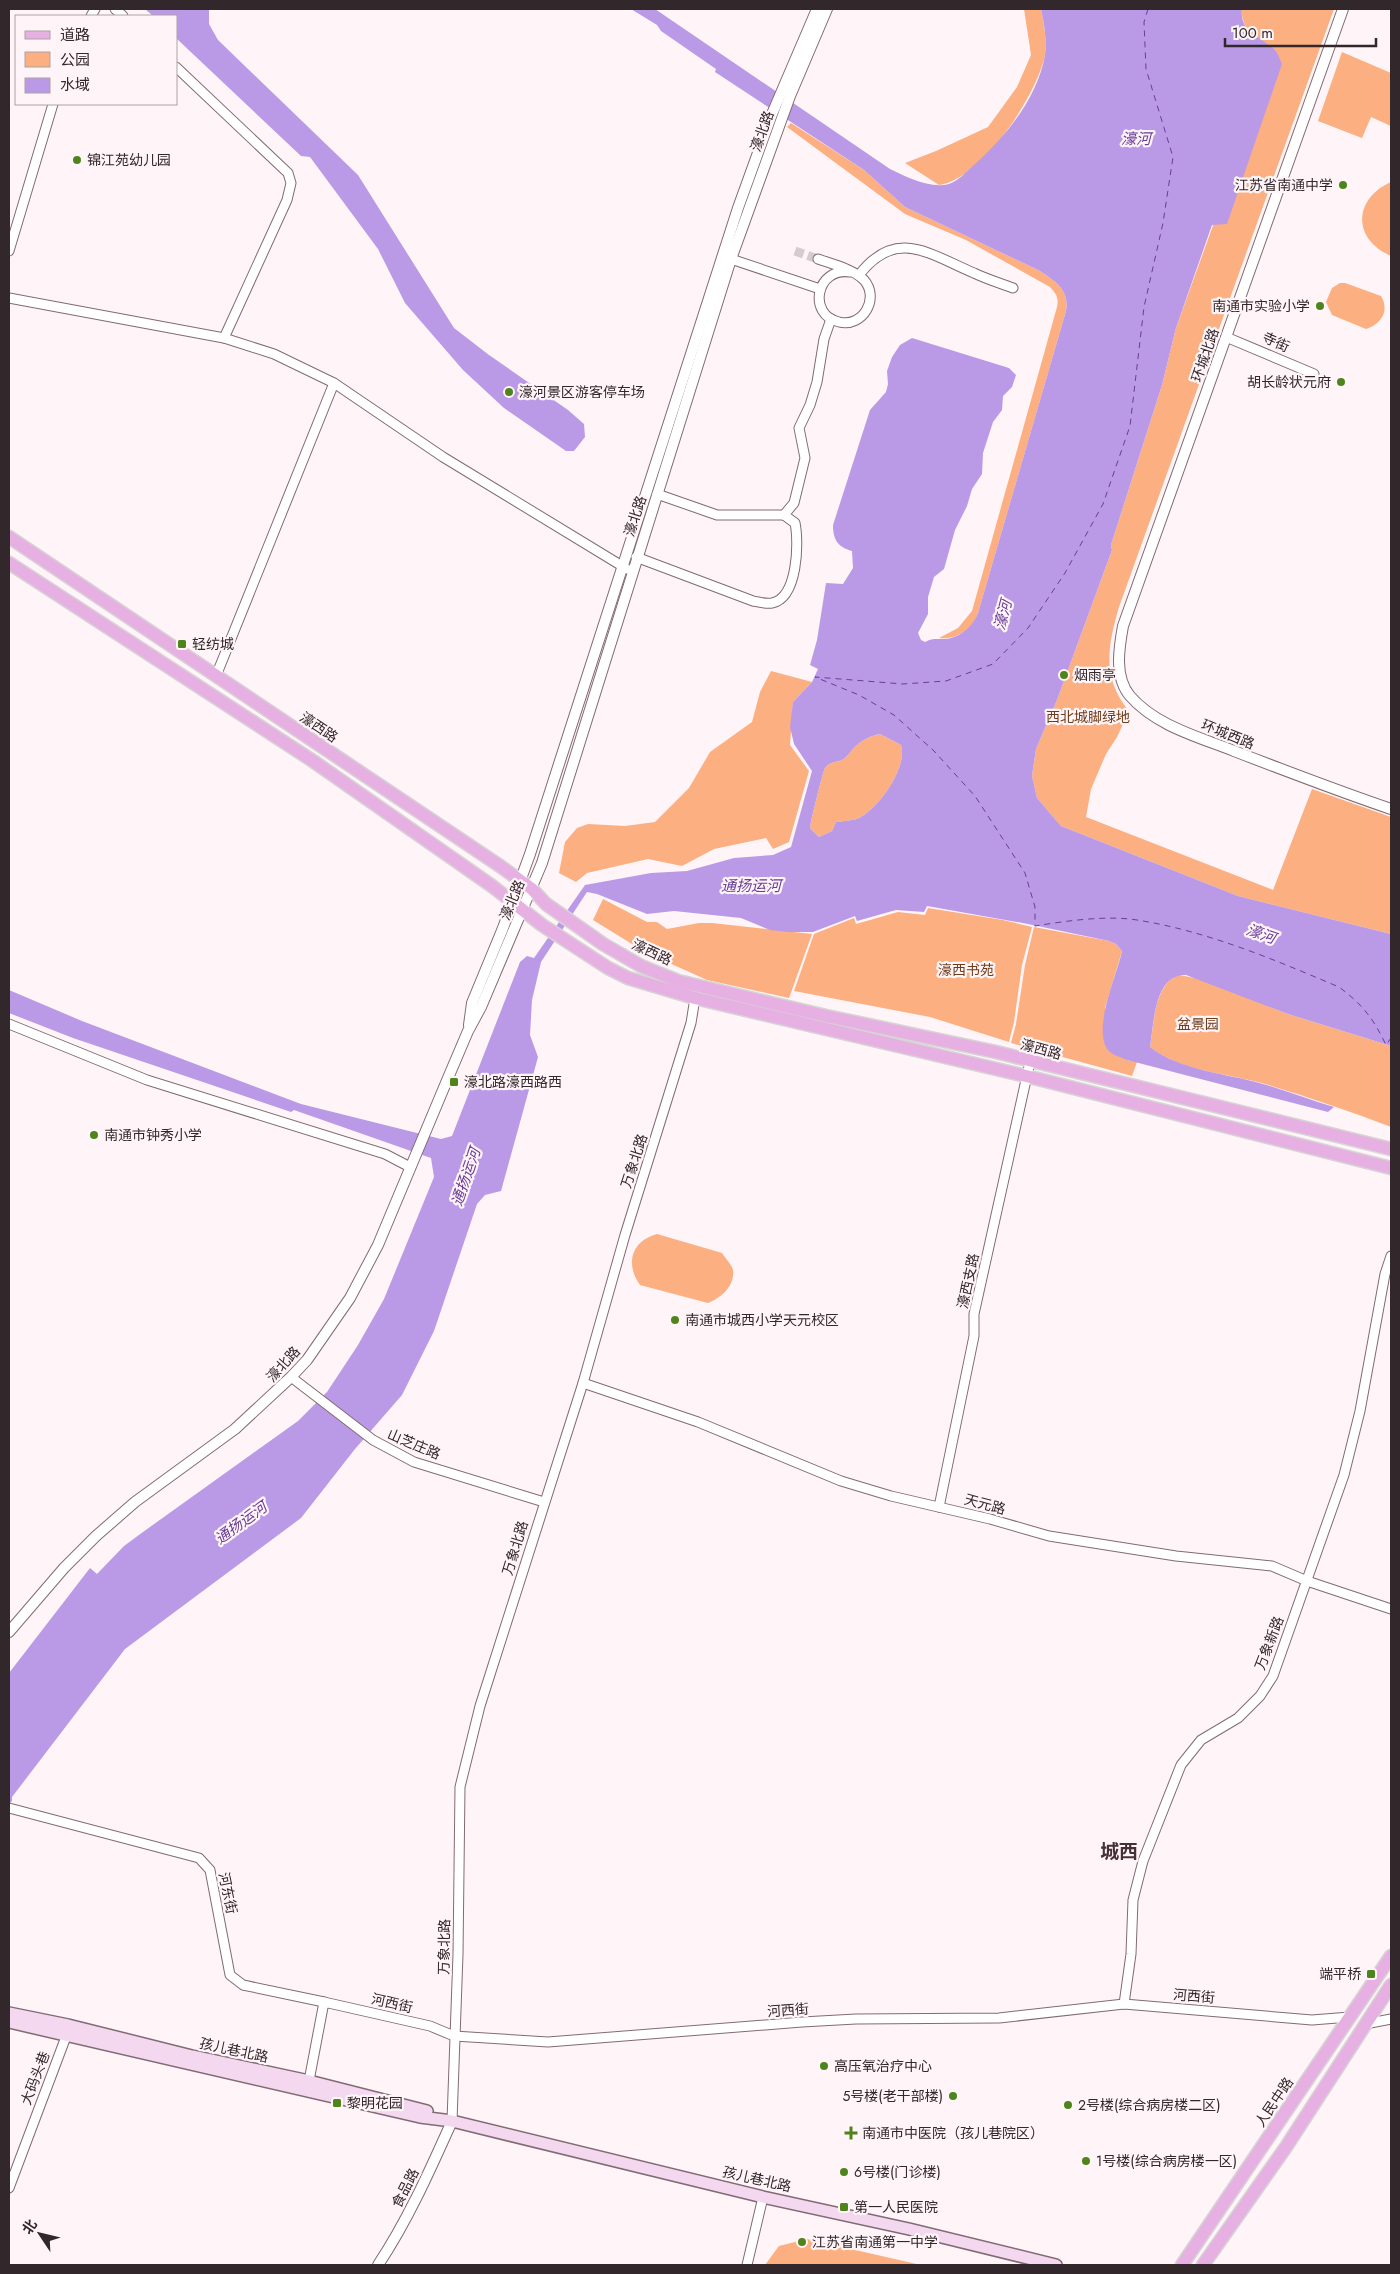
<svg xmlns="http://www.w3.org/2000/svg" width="1400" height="2274" viewBox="0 0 1400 2274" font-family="Jost,'Noto Sans SC',sans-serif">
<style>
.green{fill:#fcaf80}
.water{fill:#ba9ae7;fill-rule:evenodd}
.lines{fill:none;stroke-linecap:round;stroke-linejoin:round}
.ferry{stroke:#683d97;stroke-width:1;stroke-dasharray:6 5;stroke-linecap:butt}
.minor-tunnel{stroke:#d6cbce;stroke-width:9;stroke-dasharray:9 4.5;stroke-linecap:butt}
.minor-casing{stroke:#826b72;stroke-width:11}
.tertiary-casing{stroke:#826b72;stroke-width:12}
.secondary-casing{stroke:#826b72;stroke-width:14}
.primary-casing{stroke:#d6d4d5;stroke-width:15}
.minor{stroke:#fff;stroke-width:9}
.tertiary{stroke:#fff;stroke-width:10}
.secondary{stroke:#f3d8f0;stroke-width:11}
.primary{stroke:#e6b1e2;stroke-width:12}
.poi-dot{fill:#4e841c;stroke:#fff4f7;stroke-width:2}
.labels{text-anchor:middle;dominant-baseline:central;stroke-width:4.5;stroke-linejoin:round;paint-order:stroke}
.street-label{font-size:14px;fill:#32282b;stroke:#fff4f7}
.poi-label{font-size:14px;fill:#32282b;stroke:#fff4f7;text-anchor:start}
.park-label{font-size:14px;fill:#6f3c19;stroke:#fff4f7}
.water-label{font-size:15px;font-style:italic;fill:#683d97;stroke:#fff4f7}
.district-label{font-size:19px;font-weight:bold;fill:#443037;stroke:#fff4f7}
</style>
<rect width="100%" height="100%" fill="#fff4f7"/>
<!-- green -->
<g class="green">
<path d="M1024 9H1041C1044 23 1047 40 1045 55 1037 95 982 179 939 185L905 163 936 151 988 127 1017 87 1031 55Z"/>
<path d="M1242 9H1334L1119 607C1108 645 1101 678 1129 711L1117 737 1106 754 1091 789 1086 817 1273 890 1312 789 1391 817V934L1238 896 1061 826 1037 798 1032 776 1036 749 1057 700 1112 550 1111 545 1162 385 1176 328 1276 51C1260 41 1240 30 1242 9Z"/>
<polygon points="1342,52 1391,73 1391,126 1371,117 1362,138 1318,121"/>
<path d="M791 123 864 170 905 207 1040 271C1055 281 1070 290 1066 311L978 613C972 630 956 640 939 638L958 628 972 611 1057 307C1059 297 1056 294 1050 287L966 240 905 214 787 127Z"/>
<path d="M1391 182V256C1352 239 1353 199 1391 182Z"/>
<path d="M1340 283H1345L1381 296C1390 311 1381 324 1366 329L1332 315 1326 302 1332 288Z"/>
<polygon points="771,671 812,682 793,702 790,745 809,771 789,842 773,849 766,838 714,849 682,866 648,859 587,873 576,882 559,873 565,842 577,828 588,824 625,826 655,822 689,788 710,752 752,722 760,692"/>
<path d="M880 734 901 745C908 767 879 808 859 818 852 821 843 821 836 822L832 831 819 837 810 828C810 824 823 771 825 768 829 762 836 762 842 760 848 757 851 750 856 746 863 739 871 736 880 734Z"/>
<polygon points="603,899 647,922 657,922 667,929 699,923 712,923 812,934 789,998 707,980 645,952 593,920"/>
<polygon points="928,908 1003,920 1032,927 1022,965 1014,1022 1009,1042 930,1017 794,991 814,934 854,918 856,924 898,912 925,915"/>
<polygon points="1034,927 1109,941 1116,944 1122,951 1105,1008 1127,1060 1137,1062 1132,1076 1011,1043 1016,1024 1025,965"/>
<path d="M1179 975 1200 979 1288 1014 1391 1046V1127C1350 1111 1307 1097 1265 1084 1227 1073 1182 1072 1150 1047 1154 1024 1154 984 1179 975Z"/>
<path d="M657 1234 722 1253C725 1258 732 1265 733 1270 735 1286 721 1298 708 1303L640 1285C625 1264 631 1241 657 1234Z"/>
<polygon points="807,2239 921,2265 765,2265 779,2246"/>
</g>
<!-- water -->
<g class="water">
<polygon points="145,9 209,9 209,24 218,40 358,175 454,328 489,355 568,410 584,424 585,437 574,451 566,451 504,408 463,370 405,303 378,249 310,157 301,156 176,38 176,16 153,16"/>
<path d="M631 9H655L890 169C906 177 930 189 949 184 958 181 966 172 973 166 1006 136 1037 99 1045 55 1047 40 1044 23 1041 9H1242C1239 32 1261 37 1275 50 1278 53 1280 60 1282 64L1227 224 1212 225 1176 328 1162 385 1111 545 1112 550 1057 700 1036 749 1032 776 1037 798 1061 826 1238 896 1391 934V1046L1288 1014 1186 975C1154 974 1154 1024 1150 1047 1181 1071 1226 1073 1263 1084 1287 1091 1310 1100 1334 1107L1328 1112 1127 1060C1121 1057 1111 1055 1107 1049 1093 1026 1117 975 1122 951L1116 944 1109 941 1028 924 927 906 924 912 896 910 857 921 855 916 813 932H788L770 930 741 918 674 911 647 914 597 894 587 892 541 962 532 1000 530 1035 538 1057 501 1191 485 1195 477 1204 434 1331 402 1395 355 1449 301 1518 125 1649 12 1797V1801L9 1804V1673L90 1568 97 1574 124 1546 143 1532 298 1421 327 1392 358 1345 384 1299 434 1177 431 1158 294 1110 291 1112 73 1038 9 1013V990L82 1021 301 1104 441 1139 452 1136 520 962 527 956 534 958 585 885 651 873 687 871 734 858 773 855 791 847 812 771 794 744 790 727 793 702 812 682 818 669 810 665 817 640 826 583 843 584 853 568 852 551C838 547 833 540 833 525L870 410 886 392 888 384 887 371 892 357 900 345 912 338 1009 368 1016 375 1012 387 1003 396 1002 410 993 422 983 453 982 474 972 489 967 506 955 530 944 569 934 577 928 597V614L918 633 921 640 925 642C931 638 938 639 945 639 960 638 973 626 978 613L1066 311C1070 290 1055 281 1040 271L905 207 864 170 715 72 716 69 661 31 657 25ZM880 734 901 745C908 767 879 808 859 818 852 821 843 821 836 822L832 831 819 837 810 828C810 824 823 771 825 768 829 762 836 762 842 760 848 757 851 750 856 746 863 739 871 736 880 734Z"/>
</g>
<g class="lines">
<!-- ferry -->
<path class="ferry" d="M1148 9 1144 22 1146 69 1173 157 1163 223 1144 307 1130 426 1103 504 1065 573 1028 628 993 664 946 681 903 684 815 677 859 695 894 715 934 751 975 796 1025 873 1035 907V926C1066 921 1106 915 1137 920 1207 931 1275 960 1339 987 1363 1005 1373 1018 1386 1045L1391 1038"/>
<!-- minor-tunnel -->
<polyline class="minor-tunnel" points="795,251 818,259"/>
<!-- minor casing -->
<g class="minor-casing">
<g id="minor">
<polyline points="115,9 123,16"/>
<polyline points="91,16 95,9"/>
<polyline points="176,67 288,173 291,183 287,200 224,338"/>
<polyline points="9,251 53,104"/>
<polyline points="731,259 820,289"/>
<path d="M818 259C832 264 853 269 864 280 880 298 863 328 839 322 807 315 816 267 850 272"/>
<path d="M859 275C896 227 929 254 974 273 986 279 1000 283 1013 288"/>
<polyline points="9,298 224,338 274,354 334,383 443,457 627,569"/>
<polyline points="1226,337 1314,374"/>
<polyline points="657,494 717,515 784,515 794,503 805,458 799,428 810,405 817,382 824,339 831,319"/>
<path d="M636 557 753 601C758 602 766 604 772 603 798 598 799 542 795 523L784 515"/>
<polyline points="216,676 334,383"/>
<polyline points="9,1024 147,1080 385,1154 410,1167"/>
<polyline points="291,1377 373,1440 414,1462 544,1502"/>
<polyline points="583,1383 698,1422 841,1481 891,1496 990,1519 1049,1536 1176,1556 1272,1566 1307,1581 1391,1609"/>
<polyline points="939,1507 974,1336 974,1314 1030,1062"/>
<polyline points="9,1808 199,1858 210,1870 230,1975 243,1985 324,2002"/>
<polyline points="1124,2004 1131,1954 1133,1900 1143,1861 1181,1765 1201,1740 1238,1718 1260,1696 1273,1676 1344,1475 1360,1411 1385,1274 1391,1256"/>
<polyline points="1365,2024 1391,2019"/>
<polyline points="308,2086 324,2002 430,2026 454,2036 548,2042 802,2022 856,2019 999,2018 1124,2004 1312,2020 1350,2017"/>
<polyline points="452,2121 458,1954 460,1787 480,1706 583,1383 625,1235 691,1023 695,998"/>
<polyline points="9,2188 67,2034"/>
<polyline points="747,2265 763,2197"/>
</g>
</g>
<!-- tertiary casing -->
<g class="tertiary-casing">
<g id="tertiary">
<path d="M1343 9 1123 626C1119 648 1114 677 1130 696 1156 726 1199 737 1234 751 1286 771 1338 791 1391 809"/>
<polyline points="469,1025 472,1003 503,928 530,854 738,208 772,114 817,9"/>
<polyline points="9,1632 64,1568 96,1536 135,1502 235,1429 291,1377 307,1360 350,1298 378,1245 448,1078 468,1031 481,1007 542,863 731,259 790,96 827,9"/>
<path d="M378 2265C408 2220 430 2170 452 2121"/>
</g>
</g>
<!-- secondary casing -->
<g class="secondary-casing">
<g id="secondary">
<polyline points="9,2013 68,2025 192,2056 309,2081 427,2111"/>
<polyline points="9,2022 420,2117 452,2121 763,2197 909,2229 1056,2265"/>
</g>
</g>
<!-- primary casing -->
<g class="primary-casing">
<g id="primary">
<polyline points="9,537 500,866 532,889 546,904 603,944 641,966 678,981 826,1016 996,1052 1391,1149"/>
<polyline points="9,563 313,761 492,886 542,925 608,968 628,978 695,998 1026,1076 1391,1168"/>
<polyline points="1182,2265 1391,1956"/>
<polyline points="1203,2265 1286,2147 1391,1985"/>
</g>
</g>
<!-- minor -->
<use href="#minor" class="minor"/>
<!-- tertiary -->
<use href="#tertiary" class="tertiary"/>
<!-- secondary -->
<use href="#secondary" class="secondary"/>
<!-- primary -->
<use href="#primary" class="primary"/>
</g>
<!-- markers -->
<g class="poi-dot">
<circle cx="77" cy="160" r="5"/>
<circle cx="1343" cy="185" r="5"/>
<circle cx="1320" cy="306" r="5"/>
<circle cx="1341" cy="382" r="5"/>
<circle cx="509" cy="392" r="5"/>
<rect x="177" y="639" width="10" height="10" rx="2.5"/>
<circle cx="1064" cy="675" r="5"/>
<rect x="449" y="1077" width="10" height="10" rx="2.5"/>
<circle cx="94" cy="1135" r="5"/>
<circle cx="675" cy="1320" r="5"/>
<rect x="1366" y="1969" width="10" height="10" rx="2.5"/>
<circle cx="824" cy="2066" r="5"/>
<circle cx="953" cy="2096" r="5"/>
<rect x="332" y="2098" width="10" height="10" rx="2.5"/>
<circle cx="1068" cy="2105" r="5"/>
<path d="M848.5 2125.5h5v5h5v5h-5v5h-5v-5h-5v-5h5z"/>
<circle cx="1086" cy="2161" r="5"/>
<circle cx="844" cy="2172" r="5"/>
<rect x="839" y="2202" width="10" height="10" rx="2.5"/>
<circle cx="802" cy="2242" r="5"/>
</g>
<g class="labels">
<!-- street labels -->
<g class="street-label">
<text transform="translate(762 131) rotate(-70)">濠北路</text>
<text transform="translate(1276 342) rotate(24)">寺街</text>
<text transform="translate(1205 355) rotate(-71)">环城北路</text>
<text transform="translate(635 516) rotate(-72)">濠北路</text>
<text transform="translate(319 727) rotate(34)">濠西路</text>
<text transform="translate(1228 734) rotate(22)">环城西路</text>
<text transform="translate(512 900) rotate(-67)">濠北路</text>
<text transform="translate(652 952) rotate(25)">濠西路</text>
<text transform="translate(1041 1049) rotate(15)">濠西路</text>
<text transform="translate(634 1161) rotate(-72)">万象北路</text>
<text transform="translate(968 1281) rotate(-78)">濠西支路</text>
<text transform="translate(283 1364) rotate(-48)">濠北路</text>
<text transform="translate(414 1444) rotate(23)">山芝庄路</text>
<text transform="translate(985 1504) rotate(15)">天元路</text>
<text transform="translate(515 1548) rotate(-73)">万象北路</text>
<text transform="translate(1269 1643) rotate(-69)">万象新路</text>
<text transform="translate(228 1893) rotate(78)">河东街</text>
<text transform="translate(444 1947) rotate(-89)">万象北路</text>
<text transform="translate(1194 1996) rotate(5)">河西街</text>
<text transform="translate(392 2003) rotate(13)">河西街</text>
<text transform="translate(788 2010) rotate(-4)">河西街</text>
<text transform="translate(234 2050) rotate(12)">孩儿巷北路</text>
<text transform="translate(35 2078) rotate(-69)">大码头巷</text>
<text transform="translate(1274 2102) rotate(-56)">人民中路</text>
<text transform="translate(757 2179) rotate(13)">孩儿巷北路</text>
<text transform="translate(405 2188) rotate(-63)">食品路</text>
</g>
<!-- poi labels -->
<g class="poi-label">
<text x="87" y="160">锦江苑幼儿园</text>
<text x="1333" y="185" text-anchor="end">江苏省南通中学</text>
<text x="1310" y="306" text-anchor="end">南通市实验小学</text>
<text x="1331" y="382" text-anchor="end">胡长龄状元府</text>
<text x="519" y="392">濠河景区游客停车场</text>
<text x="192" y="644">轻纺城</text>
<text x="1074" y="675">烟雨亭</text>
<text x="464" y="1082">濠北路濠西路西</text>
<text x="104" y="1135">南通市钟秀小学</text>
<text x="685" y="1320">南通市城西小学天元校区</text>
<text x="1361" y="1974" text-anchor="end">端平桥</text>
<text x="834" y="2066">高压氧治疗中心</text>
<text x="943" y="2096" text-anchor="end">5号楼(老干部楼)</text>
<text x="347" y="2103">黎明花园</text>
<text x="1078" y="2105">2号楼(综合病房楼二区)</text>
<text x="862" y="2133">南通市中医院（孩儿巷院区）</text>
<text x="1096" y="2161">1号楼(综合病房楼一区)</text>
<text x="854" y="2172">6号楼(门诊楼)</text>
<text x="854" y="2207">第一人民医院</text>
<text x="812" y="2242">江苏省南通第一中学</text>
</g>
<!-- park labels -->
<g class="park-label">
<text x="1088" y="717">西北城脚绿地</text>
<text x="966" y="970">濠西书苑</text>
<text x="1198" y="1024">盆景园</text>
</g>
<!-- water labels -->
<g class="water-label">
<text x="1136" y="139">濠河</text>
<text transform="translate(1003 615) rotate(-75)">濠河</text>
<text x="751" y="886">通扬运河</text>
<text transform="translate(1261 934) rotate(19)">濠河</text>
<text transform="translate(466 1177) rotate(-71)">通扬运河</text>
<text transform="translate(241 1523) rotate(-36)">通扬运河</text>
</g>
<!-- district labels -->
<g class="district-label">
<text x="1119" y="1851">城西</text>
</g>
</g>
<!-- border -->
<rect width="1400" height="2274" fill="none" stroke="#32282b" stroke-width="20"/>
<!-- legend -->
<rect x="15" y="15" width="162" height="90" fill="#fff4f7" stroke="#ada2a5"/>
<rect x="25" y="31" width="25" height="8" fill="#e6b1e2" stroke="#ada2a5"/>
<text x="60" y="40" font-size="15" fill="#32282b">道路</text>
<rect x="25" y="52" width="25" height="15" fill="#fcaf80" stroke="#ada2a5"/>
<text x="60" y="65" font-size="15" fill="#32282b">公园</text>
<rect x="25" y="78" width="25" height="15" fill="#ba9ae7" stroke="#ada2a5"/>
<text x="60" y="90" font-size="15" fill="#32282b">水域</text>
<!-- north arrow -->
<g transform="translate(40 2234) rotate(305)" stroke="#fff4f7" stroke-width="4" paint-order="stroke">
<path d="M0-4L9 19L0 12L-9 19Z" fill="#32282b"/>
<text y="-8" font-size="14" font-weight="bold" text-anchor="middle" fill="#32282b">北</text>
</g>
<!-- scale -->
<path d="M1225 38v8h151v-8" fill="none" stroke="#32282b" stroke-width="2.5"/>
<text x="1232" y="38" font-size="15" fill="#32282b" stroke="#fff4f7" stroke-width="4" paint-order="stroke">100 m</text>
</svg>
